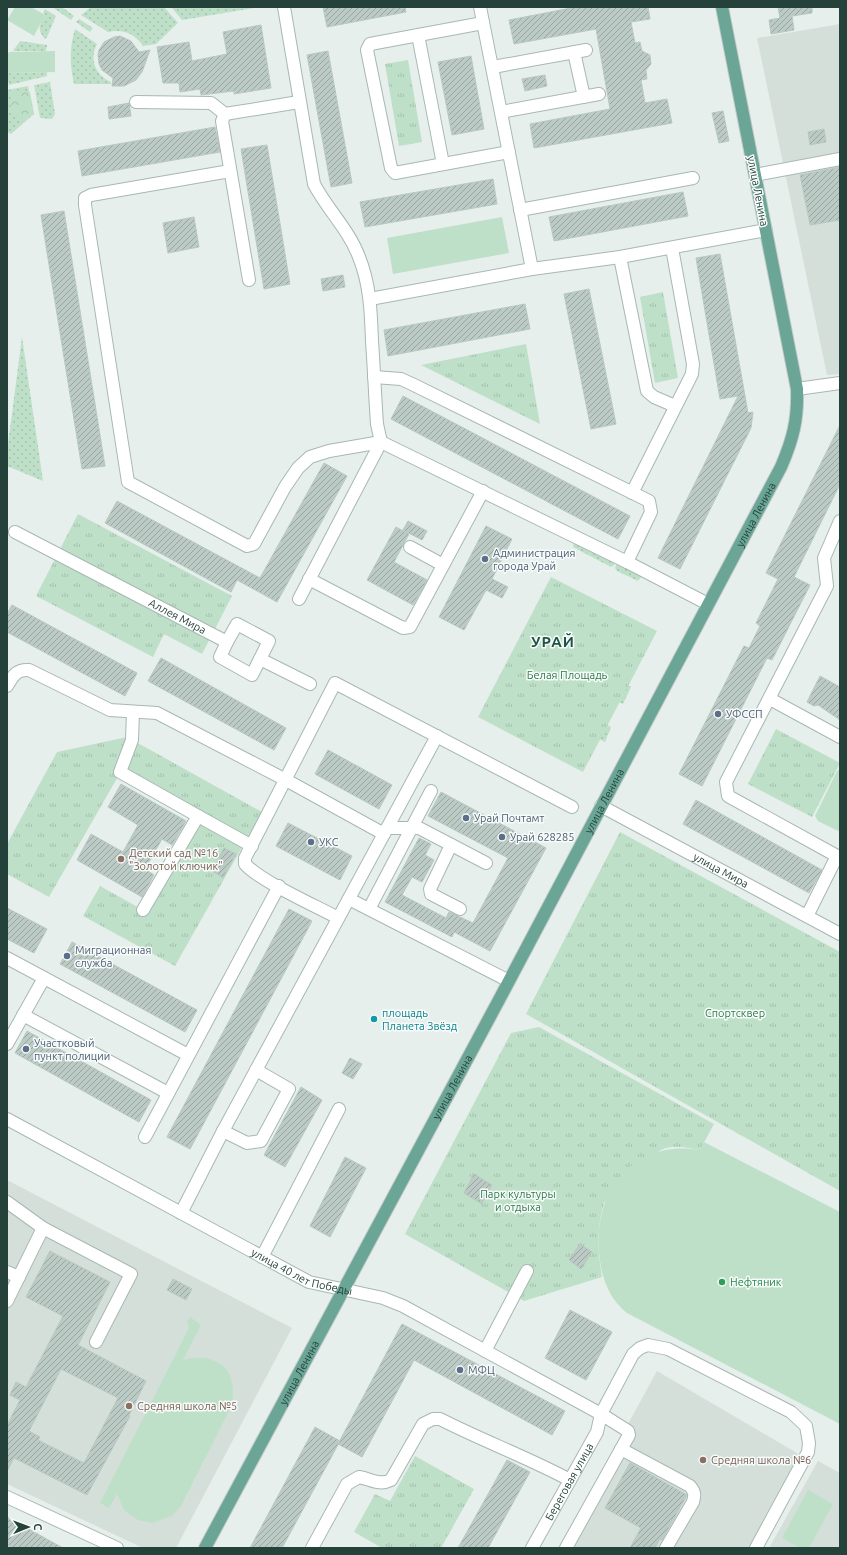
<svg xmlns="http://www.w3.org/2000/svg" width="847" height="1555" viewBox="0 0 847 1555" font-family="Ubuntu,sans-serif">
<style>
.built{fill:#d4dfda}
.grass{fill:url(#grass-dots)}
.forest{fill:url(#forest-crowns)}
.park{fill:url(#park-tufts)}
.pitch{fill:#bfe0c8}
.building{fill:url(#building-hatch);stroke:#b8c9c2;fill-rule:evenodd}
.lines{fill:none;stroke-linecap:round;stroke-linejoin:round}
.minor-casing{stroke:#a8b8b2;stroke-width:14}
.major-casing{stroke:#c2cac8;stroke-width:14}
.minor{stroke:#fff;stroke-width:12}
.major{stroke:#6aa596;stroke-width:12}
.service-dot{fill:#5c6f8a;stroke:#f7fbf9;stroke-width:1.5}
.education-dot{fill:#8d6e63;stroke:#f7fbf9;stroke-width:1.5}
.culture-dot{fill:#0f9aa8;stroke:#f7fbf9;stroke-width:1.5}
.leisure-dot{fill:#2e9e5b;stroke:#f7fbf9;stroke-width:1.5}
.labels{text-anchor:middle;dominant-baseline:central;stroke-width:3;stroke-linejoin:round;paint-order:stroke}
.street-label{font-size:11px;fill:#24423a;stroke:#f7fbf9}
.service-label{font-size:11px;fill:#4e5e75;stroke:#f7fbf9;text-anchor:start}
.park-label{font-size:11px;fill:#2d7a4b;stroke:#f7fbf9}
.education-label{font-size:11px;fill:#785e54;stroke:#f7fbf9;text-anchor:start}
.culture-label{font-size:11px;fill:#0d838f;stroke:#f7fbf9;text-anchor:start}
.leisure-label{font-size:11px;fill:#27864d;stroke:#f7fbf9;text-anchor:start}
.district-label{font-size:15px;font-weight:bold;letter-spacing:1px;fill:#1f5548;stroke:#f7fbf9}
</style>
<defs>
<pattern id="grass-dots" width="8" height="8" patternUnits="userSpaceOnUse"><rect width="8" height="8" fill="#bfe0c8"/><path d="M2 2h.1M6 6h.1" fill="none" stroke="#a4c1ad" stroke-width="1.8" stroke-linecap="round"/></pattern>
<pattern id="forest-crowns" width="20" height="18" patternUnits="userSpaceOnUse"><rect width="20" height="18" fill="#bfe0c8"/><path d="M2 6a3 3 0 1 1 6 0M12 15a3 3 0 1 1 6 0" fill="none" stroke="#a4c1ad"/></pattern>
<pattern id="park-tufts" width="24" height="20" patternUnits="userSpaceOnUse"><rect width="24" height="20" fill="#bfe0c8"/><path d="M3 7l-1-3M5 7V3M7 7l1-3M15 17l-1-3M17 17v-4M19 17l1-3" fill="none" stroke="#a4c1ad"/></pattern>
<pattern id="building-hatch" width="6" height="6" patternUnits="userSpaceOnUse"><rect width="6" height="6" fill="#bbcac4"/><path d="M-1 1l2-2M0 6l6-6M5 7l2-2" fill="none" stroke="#98a6a0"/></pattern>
</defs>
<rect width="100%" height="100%" fill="#e6efeb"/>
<!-- built -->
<g class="built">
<polygon points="840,24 840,374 827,375 757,38"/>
<polygon points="7,1180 292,1328 176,1548 143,1548 7,1484"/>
<polygon points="657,1371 797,1453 799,1467 755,1548 560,1548"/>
<polygon points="818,1461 840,1473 840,1548 769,1548"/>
</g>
<!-- grass -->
<g class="grass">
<polygon points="52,7 62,7 74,16 71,20"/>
<path d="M91 7H164L178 23 156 44 143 46C134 33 123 29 108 32L81 15Z"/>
<polygon points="171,7 252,7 254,8 182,20"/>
<path d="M45 9 56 16 47 37 45 39C37 29 39 26 45 15L43 13Z"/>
<polygon points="79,19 93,28 90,32 76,22"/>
<path d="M75 29 97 44C89 59 95 75 111 82V84H74C70 65 69 49 75 29Z"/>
<polygon points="20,41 47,45 46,51 13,51"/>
<polygon points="9,52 9,73 47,72 47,76 9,85 7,77 7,54"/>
<polygon points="50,82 55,114 52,119 40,118 34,85"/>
<polygon points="28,86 34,114 11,134 7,132 7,90"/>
<polygon points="22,337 43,481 7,466 7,452"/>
<polygon points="574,542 615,561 614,565 611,567 573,547"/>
<polygon points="620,563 643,575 638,581 617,571 615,568 616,565"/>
<polygon points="616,679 631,687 623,704 600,693"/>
<polygon points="588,715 611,727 605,742 581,730"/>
</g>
<!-- forest -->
<polygon class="forest" points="23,90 30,92 34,114 22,119 11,112 10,99 14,91"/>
<!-- park -->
<g class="park">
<polygon points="408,60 422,142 399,146 385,64"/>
<polygon points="663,292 678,378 655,383 640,297"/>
<polygon points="526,344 540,424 421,365"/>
<polygon points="78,514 232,596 202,654 164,634 153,657 36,596"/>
<polygon points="551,577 657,631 583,772 478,717"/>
<polygon points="776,729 840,763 812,817 748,784"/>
<polygon points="127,737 262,812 175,966 83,916 100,886 143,910 198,816 120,773 49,897 7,874 7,844 57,752"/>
<polygon points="620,832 840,952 840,1191 526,1014"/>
<path d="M539 1027 714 1124 700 1150C688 1148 673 1144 661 1150 656 1152 605 1200 604 1204 596 1228 598 1253 602 1277L524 1301 405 1234 511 1033Z"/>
<polygon points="415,1456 474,1489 441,1548 382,1548 354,1532 375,1494 390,1501"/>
</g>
<!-- pitch -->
<g class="pitch">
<polygon points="15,7 31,7 45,15 34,36 7,20"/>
<polygon points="55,51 55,72 9,73 9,52"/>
<polygon points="502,217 509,253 393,274 387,238"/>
<polygon points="840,769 840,830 838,831 818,821 815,816 837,771"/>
<path d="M704 1142 840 1212V1424L627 1313C608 1298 601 1276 599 1252 594 1189 635 1139 700 1150Z"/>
<path d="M190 1317 201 1325 183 1360C218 1351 240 1371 231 1407L181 1506 172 1516 152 1523 138 1520 124 1510 117 1494 109 1508 100 1503 189 1328 187 1322Z"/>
<polygon points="808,1490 833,1504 809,1548 800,1548 782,1538"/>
</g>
<!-- building -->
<g class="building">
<polygon points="323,7 405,7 406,12 327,27"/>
<polygon points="576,7 648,7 650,19 631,22 635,43 640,42 642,51 650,55 651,64 646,70 647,79 641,80 645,103 667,99 672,123 534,148 530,124 610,109 596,29 514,44 509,20"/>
<polygon points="778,7 812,7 812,13 792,16 794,30 771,34 769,20 780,18"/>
<polygon points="261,25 271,88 234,94 234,91 201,95 200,89 180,92 179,83 163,83 157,47 189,42 192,61 227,54 223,32"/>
<polygon points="120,36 131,41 139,52 150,50 142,72 136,80 124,86 112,86 113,78 102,70 99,64 98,55 99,50 104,42 114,37"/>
<polygon points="328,51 352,183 331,187 307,55"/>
<polygon points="471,56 484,129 452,135 438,62"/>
<polygon points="545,75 547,86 525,91 522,79"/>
<polygon points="129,103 131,116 109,119 108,107"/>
<polygon points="723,111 729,141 719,143 712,113"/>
<polygon points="215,127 220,152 82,176 78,151"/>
<polygon points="824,129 826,142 810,145 808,132"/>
<polygon points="267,145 290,284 264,289 241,149"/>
<polygon points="840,167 840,220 810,225 800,175"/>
<polygon points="493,179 497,204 365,227 360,202"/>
<polygon points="683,192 688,216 554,241 549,217"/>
<polygon points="64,211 105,466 82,469 41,215"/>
<polygon points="194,217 199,247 168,253 163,223"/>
<polygon points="720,254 748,413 753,412 751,428 680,569 658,558 738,396 720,399 696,258"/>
<polygon points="343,275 345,287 323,291 321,279"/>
<polygon points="589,289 616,424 591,429 564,294"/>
<polygon points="525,304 530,329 388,356 384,330"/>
<polygon points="403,396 630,516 618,539 391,419"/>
<polygon points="840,425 840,484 794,577 810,585 772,660 767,658 702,786 679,774 744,646 749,648 760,626 756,623 778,579 766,573"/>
<polygon points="324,463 347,476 277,602 237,580 231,592 105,523 117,501 260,578"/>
<polygon points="408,521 427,531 422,540 403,530"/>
<polygon points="486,526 512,539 492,579 508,587 502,598 486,590 464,630 439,617"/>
<polygon points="396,527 409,534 394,562 427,580 413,605 367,580"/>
<polygon points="12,605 137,673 125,696 7,632 7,614"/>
<polygon points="161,658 286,728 274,750 148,681"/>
<polygon points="820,676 840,687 840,720 818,705 814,706 807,702"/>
<polygon points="328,750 392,785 379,809 315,774"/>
<polygon points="121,784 186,821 172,845 162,839 145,869 154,875 142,897 77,860 91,834 123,852 138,825 108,807"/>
<polygon points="441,792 546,848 490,951 454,932 452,937 385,902 419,838 431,844 425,855 434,860 422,882 412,877 402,895 446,918 449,912 473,923 508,858 428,816"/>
<polygon points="696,800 822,870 809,893 683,824"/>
<polygon points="288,823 352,856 340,880 276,846"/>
<polygon points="224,848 236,854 223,878 212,871"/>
<polygon points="7,908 47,929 34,953 7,939"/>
<polygon points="289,909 312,921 190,1149 167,1137"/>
<polygon points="72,942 197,1010 185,1032 60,964"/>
<polygon points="27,1031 151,1100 139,1122 15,1053"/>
<polygon points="350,1058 362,1064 353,1079 342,1073"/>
<polygon points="301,1087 322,1100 285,1167 264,1155"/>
<polygon points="345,1157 366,1168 330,1237 310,1226"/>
<polygon points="474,1174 492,1185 482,1204 464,1193"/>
<polygon points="580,1244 592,1252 581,1269 569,1260"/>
<path d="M50 1251 110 1282 78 1345 146 1381 129 1415 130 1416 87 1495 14 1458 7 1471V1425L20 1400 10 1395 16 1382 26 1387 63 1316 26 1297ZM61 1369 118 1398 84 1463 38 1440 40 1437 29 1431Z"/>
<polygon points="173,1279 192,1289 186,1300 167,1290"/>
<polygon points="570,1310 612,1332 586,1380 545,1358"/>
<polygon points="402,1324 565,1411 552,1435 414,1360 362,1457 338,1444"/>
<polygon points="315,1427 340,1441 282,1548 250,1548"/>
<polygon points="507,1460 530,1472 488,1548 458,1548"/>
<polygon points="630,1463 687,1495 662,1540 660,1539 655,1548 630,1548 641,1528 605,1508"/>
<polygon points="7,1517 63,1548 12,1548 7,1545"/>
</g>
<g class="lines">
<!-- minor casing -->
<g class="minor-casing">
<g id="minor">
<path d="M284 7 314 184C327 209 349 230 359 257 370 284 371 312 372 341 374 369 375 396 377 424L381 442 299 599"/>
<polyline points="480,7 532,269"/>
<polyline points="483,23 370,44 367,50 391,168 395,173 509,152"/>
<polyline points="418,35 443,164"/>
<polyline points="574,52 584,97"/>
<polyline points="493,67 586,50"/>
<polyline points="136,102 211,103 225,114 299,102"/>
<polyline points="501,112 599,94"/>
<polyline points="225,114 222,121 249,280"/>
<polyline points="230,171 91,195 85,198 85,205 128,482 247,546 254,544 285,487 298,468 310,457 329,451 381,442 627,562 708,604"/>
<polyline points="755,175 840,159"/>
<polyline points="520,210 693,178"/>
<polyline points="620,257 647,391 654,397 675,406"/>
<polyline points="370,299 532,269 620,257 766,230"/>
<polyline points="374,377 401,379 412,384 649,501 651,512 627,562"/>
<polyline points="797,389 840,383"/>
<polyline points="632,493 692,374 693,364 672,248"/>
<path id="s1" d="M15 532 227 642 220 657 252 675 260 659 310 684"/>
<polyline points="410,547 443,565"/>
<polyline points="309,579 403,628 410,627 483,491"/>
<polyline points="227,642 237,624 269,641 260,659"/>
<path d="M7 686C13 676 16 669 29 670L110 710 157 713 286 780 384 834"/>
<polyline points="770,699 840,737"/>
<polyline points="133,712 132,740 120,772 198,816 143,910"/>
<path id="s2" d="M601 806 840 934"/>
<polyline points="198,816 252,846"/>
<polyline points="387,828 419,828 486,863"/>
<polyline points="451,845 430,889 431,894 460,909"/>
<polyline points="349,899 509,981"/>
<polyline points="369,909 431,791"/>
<polyline points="807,916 837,856 728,796 726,782 827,586 824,558 840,521"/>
<path d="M338 918C316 906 260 881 245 864V858L335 683 572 807"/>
<polyline points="7,958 188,1055"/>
<polyline points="23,1015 168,1093"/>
<polyline points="7,1044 44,978"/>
<path id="s3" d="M7 1119 309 1282 383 1298 403 1306 601 1414 628 1431 629 1435 566 1548"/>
<polyline points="223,1131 247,1143 261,1141 289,1089 256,1070"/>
<polyline points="145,1137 279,886"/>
<polyline points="7,1202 43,1228 131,1274 96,1342"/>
<polyline points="181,1213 223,1131 437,736"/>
<polyline points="262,1257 339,1109"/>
<polyline points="7,1272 19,1277"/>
<polyline points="7,1301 43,1228"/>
<polyline points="485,1351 527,1271"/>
<path d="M621 1449 690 1486C695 1492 695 1495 693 1502L666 1548"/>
<polyline points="7,1497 117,1548"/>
<path d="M312 1548 347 1484 359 1477C371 1479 379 1486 391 1480L423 1424 433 1419H440C483 1441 527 1457 570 1480"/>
<path id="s4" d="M532 1548 597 1432 601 1414 633 1354 640 1348 648 1345 668 1349 791 1412 806 1426 809 1443 808 1452 756 1548"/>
</g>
</g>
<!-- major casing -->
<g class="major-casing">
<g id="major">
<path id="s5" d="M205 1548 500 998 781 467C793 439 798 420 797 389L722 7"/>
</g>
</g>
<!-- minor -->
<use href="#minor" class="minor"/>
<!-- major -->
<use href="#major" class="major"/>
</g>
<!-- markers -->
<g class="service-dot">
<circle cx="485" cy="559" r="4"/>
<circle cx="718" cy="714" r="4"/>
<circle cx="466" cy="818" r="4"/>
<circle cx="502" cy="837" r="4"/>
<circle cx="311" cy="842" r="4"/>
<circle cx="67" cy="956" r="4"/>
<circle cx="26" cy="1049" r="4"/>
<circle cx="460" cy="1370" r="4"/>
</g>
<g class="education-dot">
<circle cx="121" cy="859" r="4"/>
<circle cx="129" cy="1406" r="4"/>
<circle cx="703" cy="1460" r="4"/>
</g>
<circle class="culture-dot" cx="374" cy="1019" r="4"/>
<circle class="leisure-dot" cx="722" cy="1282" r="4"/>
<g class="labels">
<!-- street labels -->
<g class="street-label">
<text transform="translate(758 191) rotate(79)">улица Ленина</text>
<text stroke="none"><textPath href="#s5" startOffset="1171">улица Ленина</textPath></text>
<text stroke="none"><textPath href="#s1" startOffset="183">Аллея Мира</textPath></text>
<text stroke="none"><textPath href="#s5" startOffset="847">улица Ленина</textPath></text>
<text stroke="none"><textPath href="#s2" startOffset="136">улица Мира</textPath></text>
<text stroke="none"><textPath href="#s5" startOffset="523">улица Ленина</textPath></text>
<text stroke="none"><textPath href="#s3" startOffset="333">улица 40 лет Победы</textPath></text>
<text stroke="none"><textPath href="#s5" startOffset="199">улица Ленина</textPath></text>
<text stroke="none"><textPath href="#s4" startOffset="76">Береговая улица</textPath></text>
</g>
<!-- service labels -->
<g class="service-label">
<text x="493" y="553">Администрация<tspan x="493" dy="13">города Урай</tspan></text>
<text x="726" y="714">УФССП</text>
<text x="474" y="818">Урай Почтамт</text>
<text x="510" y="837">Урай 628285</text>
<text x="319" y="842">УКС</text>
<text x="75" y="950">Миграционная<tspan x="75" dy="13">служба</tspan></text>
<text x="34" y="1043">Участковый<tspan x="34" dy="13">пункт полиции</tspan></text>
<text x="468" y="1370">МФЦ</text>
</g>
<!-- park labels -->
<g class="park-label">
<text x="567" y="675">Белая Площадь</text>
<text x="735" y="1013">Спортсквер</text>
<text x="518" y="1194">Парк культуры<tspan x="518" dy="13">и отдыха</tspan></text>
</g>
<!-- education labels -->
<g class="education-label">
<text x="129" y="853">Детский сад №16<tspan x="129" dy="13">"Золотой ключик"</tspan></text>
<text x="137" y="1406">Средняя школа №5</text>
<text x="711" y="1460">Средняя школа №6</text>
</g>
<!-- culture labels -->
<g class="culture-label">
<text x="382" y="1013">площадь<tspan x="382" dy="13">Планета Звёзд</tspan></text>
</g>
<!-- leisure labels -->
<g class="leisure-label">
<text x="730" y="1282">Нефтяник</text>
</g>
<!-- district labels -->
<g class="district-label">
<text x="553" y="641">УРАЙ</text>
</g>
</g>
<!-- border -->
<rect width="847" height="1555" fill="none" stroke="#24423a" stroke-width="16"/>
<!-- north arrow -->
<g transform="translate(28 1527) rotate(89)" stroke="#f7fbf9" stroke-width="3" paint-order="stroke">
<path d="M0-3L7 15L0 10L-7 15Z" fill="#24423a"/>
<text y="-6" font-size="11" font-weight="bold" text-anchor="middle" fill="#24423a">С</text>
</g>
</svg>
